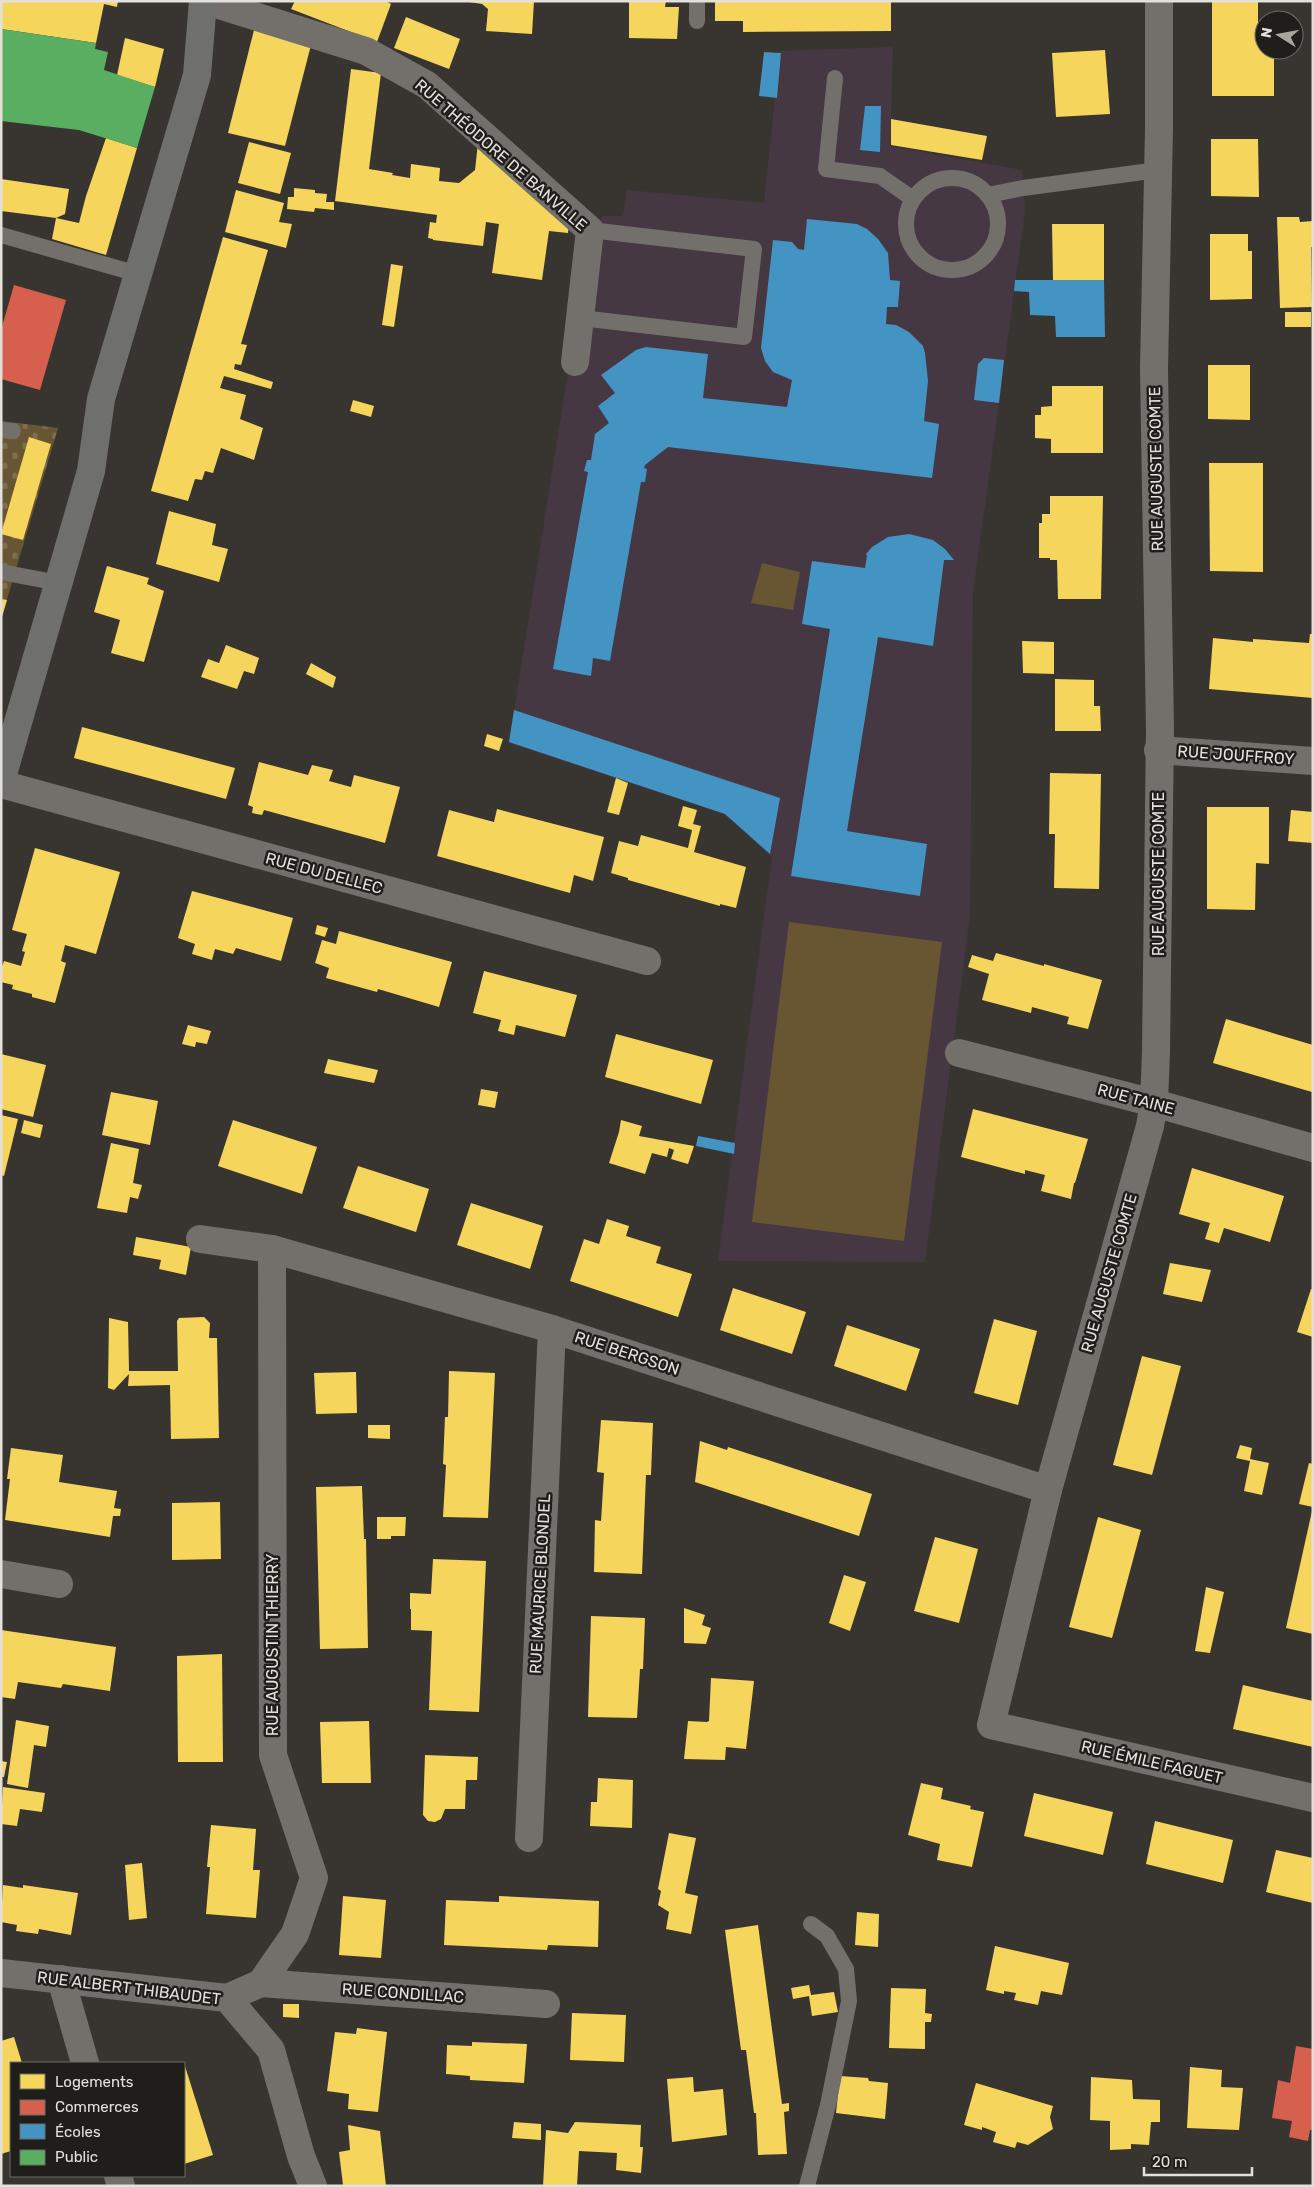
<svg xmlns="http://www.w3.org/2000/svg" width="1314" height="2187" viewBox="0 0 1314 2187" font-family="Rubik,sans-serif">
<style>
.education{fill:#463843}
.cemetery{fill:url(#cemetery-stones)}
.park{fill:#685633}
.homes{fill:#f6d55c}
.shops{fill:#d6604d}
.schools{fill:#4393c3}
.public{fill:#5aae61}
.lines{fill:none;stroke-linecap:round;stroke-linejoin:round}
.service{stroke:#73706c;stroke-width:16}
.minor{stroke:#73706c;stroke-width:28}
.secondary{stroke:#6f6f6b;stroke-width:28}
.labels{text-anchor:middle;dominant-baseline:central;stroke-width:5;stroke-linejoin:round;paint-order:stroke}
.street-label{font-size:16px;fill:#e4e1db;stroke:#201e1a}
</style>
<defs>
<pattern id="cemetery-stones" width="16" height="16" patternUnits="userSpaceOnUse" patternTransform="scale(1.25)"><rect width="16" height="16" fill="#685633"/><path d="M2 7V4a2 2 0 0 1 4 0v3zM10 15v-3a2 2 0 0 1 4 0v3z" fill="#7d6e50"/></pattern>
</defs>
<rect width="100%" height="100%" fill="#383530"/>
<!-- education -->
<polygon class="education" points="893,47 890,146 1022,170 1025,211 973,593 970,915 925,1262 718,1261 772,857 724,814 509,743 568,372 587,370 602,216 623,216 627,190 764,203 780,51"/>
<!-- cemetery -->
<polygon class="cemetery" points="1,421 58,428 1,619"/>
<!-- park -->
<g class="park">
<polygon points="762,563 800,572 793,610 751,603"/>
<polygon points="789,922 942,942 904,1241 752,1222"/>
</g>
<!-- homes -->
<g class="homes">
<polygon points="1,1 118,1 117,7 104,4 96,43 1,29"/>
<polygon points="295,1 385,1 391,4 377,42 291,9"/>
<polygon points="463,1 534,1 532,34 486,31 488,9 482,4"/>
<polygon points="629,1 666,1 665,7 679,7 677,39 629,38"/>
<polygon points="715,1 891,1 891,31 743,32 743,21 715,21"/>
<polygon points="1212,1 1258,1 1258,45 1264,45 1264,50 1274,50 1274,96 1212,96"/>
<polygon points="406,17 460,39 449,69 394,48"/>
<polygon points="255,26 311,45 285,146 228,133"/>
<polygon points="125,38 164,49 155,87 117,75"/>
<polygon points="1105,50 1110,114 1056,117 1052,53"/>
<polygon points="351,69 381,73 369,169 393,173 392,175 410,178 411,164 440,168 439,181 459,183 475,170 478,143 569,224 568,233 549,231 542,280 492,273 499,224 486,222 483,246 433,240 433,239 428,238 430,222 436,223 437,215 335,201"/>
<polygon points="891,119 987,136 982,160 891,145"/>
<polygon points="106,138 137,148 106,255 52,239 56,218 1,211 1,179 69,189 65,214 56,218 79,223 86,196"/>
<polygon points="1211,139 1258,139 1259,197 1211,196"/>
<polygon points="249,142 291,153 280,194 238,183"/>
<polygon points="294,188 315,190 315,193 327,194 326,202 334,202 334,210 315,208 314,212 287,209 288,197 294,197"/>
<polygon points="236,190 284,203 279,222 292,224 286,248 225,232"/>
<polygon points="1277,217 1299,217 1300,222 1313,221 1313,247 1311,247 1312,307 1280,308"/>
<polygon points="1052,224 1104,224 1104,280 1053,280"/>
<polygon points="1210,234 1248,234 1248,251 1252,251 1252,299 1210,300"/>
<polygon points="223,237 268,250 241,344 247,345 241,365 235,364 234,369 273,382 271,389 224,376 220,388 246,395 240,419 263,428 254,460 221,448 213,473 205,471 202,480 195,479 188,501 151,491"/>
<polygon points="391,264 403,266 394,327 382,325"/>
<rect x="1285" y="312" width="26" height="15"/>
<polygon points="1208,365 1250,365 1250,420 1208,419"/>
<polygon points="1052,386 1103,386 1103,453 1051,453 1051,439 1035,438 1035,415 1041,415 1041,407 1052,406"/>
<polygon points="353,400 374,406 371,417 350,411"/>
<polygon points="29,437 51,444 23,540 1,534"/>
<polygon points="1209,463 1263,463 1263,572 1210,571"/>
<polygon points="1050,496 1103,496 1101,599 1058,599 1057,560 1050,560 1050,558 1039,558 1039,523 1042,523 1042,514 1050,514"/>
<polygon points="169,511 216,524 212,545 228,549 219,582 156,564"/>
<polygon points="107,566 149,578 147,584 164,591 144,662 111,653 120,620 94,612"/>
<polygon points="1,599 7,600 2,617 1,617"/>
<polygon points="1310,634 1313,634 1313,698 1209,689 1213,638 1253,642 1253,639 1309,643"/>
<polygon points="1022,641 1054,642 1054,674 1023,673"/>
<polygon points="226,645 259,658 254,674 244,671 237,689 201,677 208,659 219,663"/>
<polygon points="311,663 336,677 333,688 306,674"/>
<polygon points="1055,679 1094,680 1094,706 1100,706 1101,731 1055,731"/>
<polygon points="82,727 235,768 226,799 74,758"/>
<polygon points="487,734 503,739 499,751 484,746"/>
<polygon points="259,762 308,775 312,765 333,770 329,781 351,787 354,775 400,787 385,843 264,810 262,815 252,813 253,807 248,805"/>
<polygon points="1050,773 1101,774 1099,889 1054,888 1055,834 1049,834"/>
<polygon points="616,778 628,783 619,815 607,812"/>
<polygon points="683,806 697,810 693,824 701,826 694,852 746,867 736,908 720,904 720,906 628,880 628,878 611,873 619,841 638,846 641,835 688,848 692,830 678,826"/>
<polygon points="1207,807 1269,807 1269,864 1256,863 1255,910 1207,909"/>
<polygon points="497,809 604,837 593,881 574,875 570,893 437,856 449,810 494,822"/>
<polygon points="1291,810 1313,812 1313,843 1288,841"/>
<polygon points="35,848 120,872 96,954 65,945 61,961 66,963 55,1003 32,997 32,994 12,989 13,985 1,982 1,969 4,961 21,966 25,952 22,951 27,934 12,930"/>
<polygon points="192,891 293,918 281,961 236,948 233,954 215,949 212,960 192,954 195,944 178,938"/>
<polygon points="317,925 328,928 325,937 315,934"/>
<polygon points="339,931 452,962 439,1007 378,989 377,992 326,978 329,968 315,963 322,940 336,944"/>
<polygon points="996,953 1044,966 1044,964 1102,980 1088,1029 1067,1024 1069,1017 1032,1007 1031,1013 982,1000 989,974 968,967 972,955 993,961"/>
<polygon points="484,971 577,995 565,1037 516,1025 514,1035 498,1031 501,1020 473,1013"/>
<polygon points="1226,1019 1313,1045 1312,1092 1213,1063"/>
<polygon points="188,1025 211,1031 207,1044 196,1042 195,1047 182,1044"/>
<polygon points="616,1034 713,1060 701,1104 605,1077"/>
<polygon points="1,1054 46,1065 33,1117 1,1109"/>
<polygon points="328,1059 378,1070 374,1083 324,1073"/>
<polygon points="481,1089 498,1092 495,1108 478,1105"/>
<polygon points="111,1092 158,1101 150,1145 102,1135"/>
<polygon points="973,1109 1088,1139 1075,1183 1074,1183 1071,1199 1041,1191 1045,1175 1025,1170 1025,1174 961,1157"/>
<polygon points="1,1115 18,1119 4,1176 1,1175"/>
<polygon points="24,1120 43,1125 40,1138 21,1133"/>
<polygon points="233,1120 317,1147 302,1194 218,1166"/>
<polygon points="621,1120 642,1126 639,1136 694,1146 688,1164 671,1159 674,1150 669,1148 667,1157 652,1153 645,1174 609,1163 619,1132"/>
<polygon points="111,1143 139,1149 133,1183 142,1185 138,1199 130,1197 127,1213 97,1208"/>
<polygon points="358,1166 429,1189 416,1232 343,1208"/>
<polygon points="1192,1168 1284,1196 1270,1242 1224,1228 1219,1243 1205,1239 1210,1223 1179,1214"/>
<polygon points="471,1203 543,1226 530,1269 457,1245"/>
<polygon points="607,1219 629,1226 626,1236 661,1247 656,1263 692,1274 678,1317 570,1281 584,1239 599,1244"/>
<polygon points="136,1237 191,1247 186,1275 159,1269 161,1260 133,1255"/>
<polygon points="1170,1263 1211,1270 1202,1302 1163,1294"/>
<polygon points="733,1288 806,1312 792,1354 720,1330"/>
<polygon points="1311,1289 1313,1289 1313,1337 1297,1332"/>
<polygon points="204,1317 210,1323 209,1338 217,1338 219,1438 171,1439 170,1385 128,1386 129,1374 114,1390 108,1388 109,1318 128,1322 129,1371 178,1371 177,1321 179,1318"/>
<polygon points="994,1319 1037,1331 1018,1405 974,1393"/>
<polygon points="847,1325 920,1349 906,1391 834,1366"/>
<polygon points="1142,1356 1181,1366 1152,1475 1113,1465"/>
<polygon points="449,1371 495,1373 488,1518 443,1517 446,1465 443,1464 445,1417 448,1417"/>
<polygon points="356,1372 357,1413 316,1414 314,1373"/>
<polygon points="601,1420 653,1423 651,1475 646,1475 642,1574 594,1572 595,1520 601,1521 604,1473 597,1472"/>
<polygon points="368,1425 390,1425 390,1439 368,1438"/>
<polygon points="700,1441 727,1450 728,1447 872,1494 859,1536 695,1482"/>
<polygon points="1240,1445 1252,1448 1250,1459 1269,1463 1262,1495 1244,1491 1250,1461 1236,1458"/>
<polygon points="11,1448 63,1455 59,1482 117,1491 114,1508 121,1509 120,1516 113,1516 110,1537 5,1520 10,1479 7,1479"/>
<polygon points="1309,1463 1313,1464 1313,1507 1299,1504"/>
<polygon points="362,1486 364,1539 366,1539 368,1648 320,1649 316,1487"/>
<polygon points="220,1502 221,1559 172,1560 172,1503"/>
<polygon points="1312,1511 1313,1511 1313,1634 1286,1628"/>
<polygon points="377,1517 406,1517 405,1536 391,1536 391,1539 377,1539"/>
<polygon points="1098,1517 1141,1530 1112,1638 1069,1627"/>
<polygon points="935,1537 978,1549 959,1623 914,1611"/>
<polygon points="433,1559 486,1561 479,1712 429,1710 432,1631 411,1630 411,1609 410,1609 410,1593 431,1594"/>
<polygon points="844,1575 866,1582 850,1631 829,1623"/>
<polygon points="1206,1587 1224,1592 1210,1653 1195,1651"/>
<polygon points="684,1608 705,1615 702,1625 711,1628 706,1644 684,1643"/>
<polygon points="591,1616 645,1618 643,1669 640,1669 637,1718 588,1717"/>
<polygon points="1,1630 116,1647 110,1691 63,1684 61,1688 18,1682 15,1699 1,1697"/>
<polygon points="222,1654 223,1762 178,1762 177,1656"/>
<polygon points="711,1678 754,1681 746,1749 726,1747 725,1760 684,1759 688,1721 707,1722 709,1721"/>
<polygon points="1243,1685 1313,1701 1313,1747 1233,1729"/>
<polygon points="16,1720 49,1726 46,1747 34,1745 28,1788 7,1784"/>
<polygon points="369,1721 371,1783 322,1783 320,1722"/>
<polygon points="425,1755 478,1757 477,1780 466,1780 465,1809 445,1809 441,1819 435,1822 428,1821 423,1815"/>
<polygon points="1,1761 7,1762 4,1777 1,1777"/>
<polygon points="598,1778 633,1780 632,1828 590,1826 591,1802 597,1802"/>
<polygon points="921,1783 943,1788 941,1799 971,1806 970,1809 984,1812 972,1867 937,1860 940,1844 908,1835"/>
<polygon points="3,1787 45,1793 42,1812 20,1809 17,1826 1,1824"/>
<polygon points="1034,1793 1113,1812 1103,1855 1024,1836"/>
<polygon points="1155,1821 1233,1840 1223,1883 1146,1864"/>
<polygon points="211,1825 256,1829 253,1870 260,1870 256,1918 206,1914 210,1867 207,1867"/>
<polygon points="669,1833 696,1838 685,1893 698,1896 691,1934 666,1929 669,1912 658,1905 661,1891 658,1889"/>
<polygon points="1276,1850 1313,1858 1313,1903 1266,1892"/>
<polygon points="142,1863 147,1918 129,1920 125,1865"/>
<polygon points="3,1885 23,1888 23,1885 78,1893 71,1935 39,1929 38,1934 16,1931 17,1925 1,1922"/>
<polygon points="343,1896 386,1900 381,1958 339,1955"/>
<polygon points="499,1896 599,1901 598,1947 548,1945 547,1950 444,1945 446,1900 499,1902"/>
<polygon points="857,1912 879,1914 878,1947 855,1945"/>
<polygon points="758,1925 782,2104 789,2103 789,2111 784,2112 787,2154 758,2155 756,2113 754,2113 746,2050 741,2050 725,1930"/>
<polygon points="995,1946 1069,1963 1062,1995 1041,1991 1038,2005 1014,2000 1016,1993 1004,1991 1004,1994 986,1990"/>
<polygon points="809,1985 811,1995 834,1992 838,2012 812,2016 809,1996 793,1999 791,1988"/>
<polygon points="891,1988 926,1989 925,2013 932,2014 931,2022 925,2022 925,2049 889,2048"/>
<polygon points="283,2004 299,2004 299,2018 283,2017"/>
<polygon points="572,2013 626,2015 624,2062 570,2060"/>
<polygon points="357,2028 387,2032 378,2112 348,2109 349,2094 327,2091 335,2032 356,2034"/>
<polygon points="14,2037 22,2063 11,2063 11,2151 1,2154 1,2041"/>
<polygon points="472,2042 527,2044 524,2083 470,2080 470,2076 446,2074 447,2045 472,2046"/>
<polygon points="184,2063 213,2155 184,2164"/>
<polygon points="1190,2067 1222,2070 1221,2087 1243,2088 1239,2130 1187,2128"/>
<polygon points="840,2076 868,2078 869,2081 888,2083 885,2119 836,2113"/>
<polygon points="693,2077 694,2092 723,2089 727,2135 672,2142 667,2079"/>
<polygon points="1091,2077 1132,2080 1133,2099 1160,2100 1160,2122 1151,2122 1149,2145 1131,2144 1131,2149 1110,2150 1110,2121 1090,2120"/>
<polygon points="976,2083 1053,2106 1050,2117 1053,2129 1028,2145 1017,2142 1015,2148 993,2142 996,2132 982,2127 982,2130 964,2125"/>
<polygon points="514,2122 541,2124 541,2140 512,2138"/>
<polygon points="575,2122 641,2125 640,2147 643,2147 641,2173 616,2170 617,2153 579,2151 577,2186 543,2186 546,2130 568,2133"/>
<polygon points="348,2125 380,2131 386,2186 343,2185 339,2152 350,2150"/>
</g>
<!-- shops -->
<g class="shops">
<polygon points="14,285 66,300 40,390 1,379 1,330"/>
<polygon points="1296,2046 1313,2049 1313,2130 1310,2130 1308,2141 1289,2137 1292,2121 1272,2118 1278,2080 1290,2083"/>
</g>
<!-- schools -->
<g class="schools">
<polygon points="764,52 781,53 777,98 759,96"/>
<polygon points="865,106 881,106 880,152 860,150"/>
<polygon points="807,219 857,224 867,229 878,239 888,253 890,280 900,281 898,307 887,307 886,324 896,325 909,332 923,346 925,353 928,381 924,421 939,424 932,478 668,447 645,465 644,468 647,469 645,482 641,482 610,661 593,658 591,676 553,669 588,472 584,471 587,460 591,460 595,434 609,423 598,406 615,393 601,375 636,350 646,347 708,354 703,398 787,407 792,380 773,372 765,361 761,348 773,240 792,242 798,249 804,250"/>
<polygon points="1015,280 1104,280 1105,337 1056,337 1055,316 1030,315 1029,292 1014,291"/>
<polygon points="984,358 1004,360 999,403 974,400 978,364"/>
<polygon points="909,534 933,540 945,549 954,560 944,560 933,646 878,637 847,831 927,844 920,896 791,876 830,629 802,624 812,561 865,568 867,556 866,554 872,547 888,537"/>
<polygon points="514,710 780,798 770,854 725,814 509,742"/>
<polygon points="698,1136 735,1143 734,1154 696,1146"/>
</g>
<!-- public -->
<polygon class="public" points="1,29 96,43 95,49 108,52 104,70 155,87 137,148 79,130 1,121"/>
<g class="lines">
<!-- service -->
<g class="service">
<polyline points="697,21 697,1"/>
<polyline points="835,78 826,169 880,176 913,199"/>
<circle cx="952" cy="224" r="46"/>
<polyline points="988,195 1023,188 1158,170"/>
<polyline points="1,235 138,274"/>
<polyline points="581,318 744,337 754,249 590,230"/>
<polyline points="1,430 13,431"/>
<polyline points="1,572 59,583"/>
<polyline points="807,2186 828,2105 849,2001 846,1969 827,1936 811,1924"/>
</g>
<!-- minor -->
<g class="minor">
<polyline points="206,1 366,51 427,85 590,230 575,362"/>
<polyline points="1159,1 1159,128 1154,369 1160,730 1156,1052 1154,1103 1150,1126 1048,1490 991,1725 1313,1798"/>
<polyline points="1158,750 1313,761"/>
<polyline points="1,784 647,961"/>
<polyline points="959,1053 1154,1103 1313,1148"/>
<polyline points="200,1239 272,1249 552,1329 1048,1490"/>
<polyline points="1,1574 59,1584"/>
<polyline points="529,1838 552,1329"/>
<polyline points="1,1973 227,1998 271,2050 301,2156 313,2186"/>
<polyline points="61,1979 85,2063"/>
<polyline points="261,1983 546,2004"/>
<polyline points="227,1998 261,1983 295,1934 314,1878 273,1755 272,1249"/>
<polyline points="118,2176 121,2186"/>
</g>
<!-- secondary -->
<polyline class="secondary" points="1,781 91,471 101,399 197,75 203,1"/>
</g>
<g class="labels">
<!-- street labels -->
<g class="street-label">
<text transform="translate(501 155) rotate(41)">RUE THÉODORE DE BANVILLE</text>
<text transform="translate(1156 469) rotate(-91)">RUE AUGUSTE COMTE</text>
<text transform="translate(1236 755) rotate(4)">RUE JOUFFROY</text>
<text transform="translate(324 873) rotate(15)">RUE DU DELLEC</text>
<text transform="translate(1158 874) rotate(-90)">RUE AUGUSTE COMTE</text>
<text transform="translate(1136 1099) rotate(15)">RUE TAINE</text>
<text transform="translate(1109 1273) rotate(-74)">RUE AUGUSTE COMTE</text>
<text transform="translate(627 1353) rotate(18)">RUE BERGSON</text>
<text transform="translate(540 1584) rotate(-87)">RUE MAURICE BLONDEL</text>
<text transform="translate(272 1645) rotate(-90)">RUE AUGUSTIN THIERRY</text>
<text transform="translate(1152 1762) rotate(13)">RUE ÉMILE FAGUET</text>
<text transform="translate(129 1988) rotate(7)">RUE ALBERT THIBAUDET</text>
<text transform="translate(403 1993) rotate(4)">RUE CONDILLAC</text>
</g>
</g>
<!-- border -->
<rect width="1314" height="2187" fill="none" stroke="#e4e1db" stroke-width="5"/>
<!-- legend -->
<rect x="10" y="2062" width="175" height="115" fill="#201e1a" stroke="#6e6c67"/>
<rect x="20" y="2074" width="25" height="15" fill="#f6d55c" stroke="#6e6c67"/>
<text x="55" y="2087" font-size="15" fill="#e4e1db">Logements</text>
<rect x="20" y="2100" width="25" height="15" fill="#d6604d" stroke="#6e6c67"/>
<text x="55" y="2112" font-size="15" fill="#e4e1db">Commerces</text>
<rect x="20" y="2124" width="25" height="15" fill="#4393c3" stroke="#6e6c67"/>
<text x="55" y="2137" font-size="15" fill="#e4e1db">Écoles</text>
<rect x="20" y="2150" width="25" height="15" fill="#5aae61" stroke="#6e6c67"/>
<text x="55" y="2162" font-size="15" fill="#e4e1db">Public</text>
<!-- north arrow -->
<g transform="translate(1279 35) rotate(281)"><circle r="24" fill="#201e1a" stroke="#6e6c67"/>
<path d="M0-4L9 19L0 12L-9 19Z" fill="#a8a59f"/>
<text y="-8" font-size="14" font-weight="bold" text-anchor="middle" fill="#e4e1db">N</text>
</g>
<!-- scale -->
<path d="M1144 2167v8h108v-8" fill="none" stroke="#e4e1db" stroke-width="2.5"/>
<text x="1152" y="2167" font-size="15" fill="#e4e1db" stroke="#201e1a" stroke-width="4" paint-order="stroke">20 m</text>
</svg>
